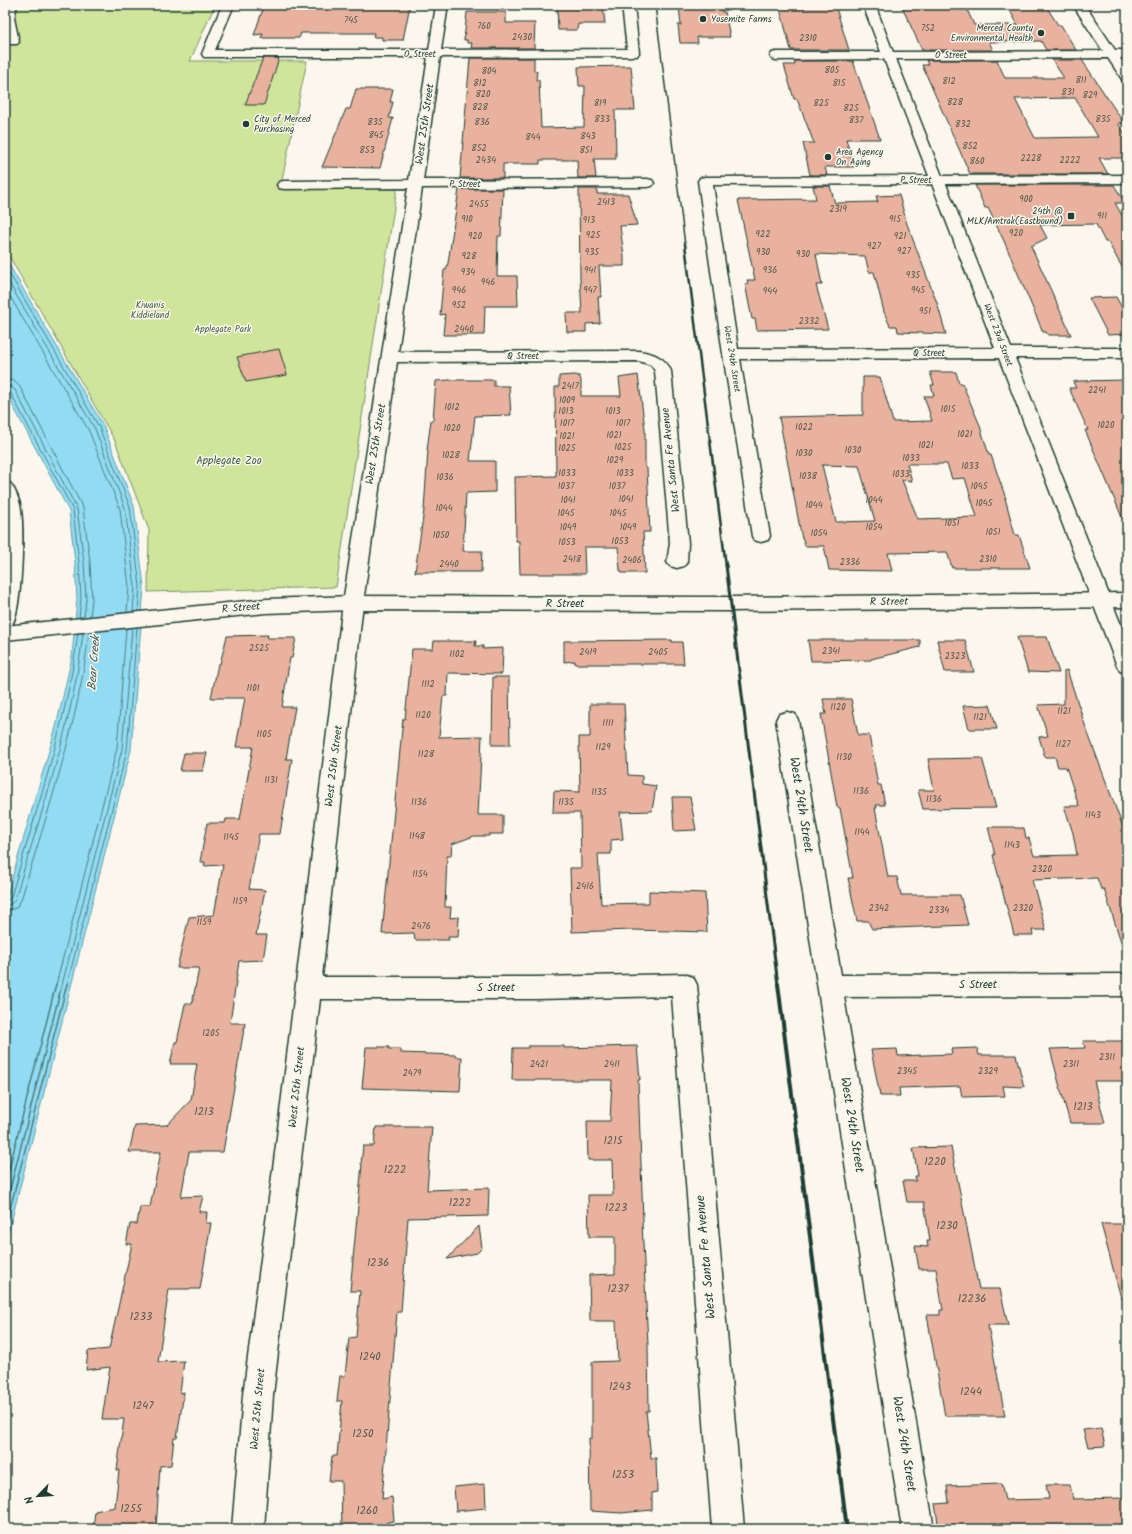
<svg xmlns="http://www.w3.org/2000/svg" width="1132" height="1534" viewBox="0 0 1132 1534" font-family="Kalam,sans-serif">
<style>
.green{fill:#cfe59a;stroke:#779167}
.water{fill:#92dcf3;stroke:#649ca7}
.lines{fill:none;stroke-linecap:round;stroke-linejoin:round}
.shore-far1{stroke:#4d7d80;stroke-width:1}
.shore{stroke:#4d7d80;stroke-width:1.5}
.building{fill:#e9b29e;stroke:#1f3d34;fill-rule:evenodd}
.street-casing{stroke:#1f3d34;stroke-width:3}
.secondary-casing{stroke:#1f3d34;stroke-width:3}
.street{fill:#fbf7ec;fill-rule:evenodd}
.secondary{fill:#fbf7ec;fill-rule:evenodd}
.rail-far3{stroke:#1f3d34;stroke-width:1.5}
.rail-far2{stroke:#1f3d34;stroke-width:2.5}
.rail-far1{stroke:#1f3d34;stroke-width:3}
.rail{stroke:#1f3d34;stroke-width:4}
.poi-dot{fill:#1f3d34;stroke:#fbf7ec;stroke-width:1.5}
.labels{text-anchor:middle;dominant-baseline:central;stroke-width:3;stroke-linejoin:round;paint-order:stroke}
.far-poi-label{font-size:9px;fill:#1f3d34;stroke:#fbf7ec;text-anchor:start}
.number-label{font-size:9px;fill:#525a4e}
.far-street-label{font-size:9px;fill:#1f3d34;stroke:#fbf7ec}
.far-park-label{font-size:9px;fill:#425f48;stroke:#fbf7ec}
.street-label{font-size:11px;fill:#1f3d34;stroke:#fbf7ec}
.park-label{font-size:11px;fill:#425f48;stroke:#fbf7ec}
.near-number-label{font-size:11px;fill:#525a4e}
.water-label{font-size:12px;font-style:italic;fill:#365d5a;stroke:#fbf7ec}
.near-street-label{font-size:13px;fill:#1f3d34;stroke:#fbf7ec}
</style>
<rect width="100%" height="100%" fill="#fbf7ec"/>
<filter id="ink" filterUnits="userSpaceOnUse"><feTurbulence type="fractalNoise" baseFrequency=".025" numOctaves="2"/><feDisplacementMap in="SourceGraphic" scale="8" xChannelSelector="R" yChannelSelector="G"/><feConvolveMatrix kernelMatrix="1 2 1 2 8 2 1 2 1" color-interpolation-filters="sRGB"/></filter>
<g filter="url(#ink)">
<!-- green -->
<polygon class="green" points="5,5 215,5 190,61 307,61 280,189 397,188 336,587 148,592 149,530 115,441 5,249"/>
<!-- water -->
<polygon class="water" points="5,258 103,425 134,506 144,587 131,750 5,1246 5,902 56,727 72,657 77,599 75,562 69,511 5,391"/>
<g class="lines">
<!-- shore-far1 -->
<g class="shore-far1">
<polyline points="5,266 99,427 130,507 140,587 138,611"/>
<polyline points="5,276 95,429 125,508 135,587 133,612"/>
<polyline points="5,288 89,431 120,509 129,587 127,612"/>
<polyline points="5,379 13,380 20,387 83,508 90,562 92,600 90,616"/>
<polyline points="5,385 10,386 15,390 77,509 84,562 86,599 84,617"/>
<polyline points="5,390 10,392 73,510 79,562 81,599 79,617"/>
<path d="M5 900H9L11 897C36 810 67 723 78 633"/>
<path d="M5 905 11 904 15 899C41 812 73 724 83 633"/>
<path d="M5 911 16 908 21 900C47 812 79 723 89 632"/>
<polyline points="56,985 117,748 126,629"/>
<polyline points="62,985 122,749 132,628"/>
<polyline points="67,985 127,750 137,627"/>
</g>
<!-- shore -->
<g class="shore">
<polyline points="5,1185 56,984"/>
<polyline points="5,1209 62,984"/>
<polyline points="5,1229 67,984"/>
</g>
</g>
<!-- building -->
<g class="building">
<polygon points="293,5 410,5 403,40 382,40 382,37 373,37 374,33 301,33 299,38 261,38 263,34 254,35 264,6"/>
<polygon points="557,5 603,5 605,24 578,24 577,30 558,30"/>
<polygon points="679,5 721,5 722,12 725,12 730,37 697,37 698,43 680,43 678,25 681,25"/>
<polygon points="779,5 835,5 849,50 791,50"/>
<polygon points="901,5 965,5 974,25 1018,25 1008,7 1046,6 1058,25 1061,25 1076,50 1046,50 1041,41 989,42 993,50 922,50"/>
<polygon points="467,12 506,12 506,23 535,23 534,48 471,48 472,43 467,43 467,40 464,40"/>
<polygon points="263,58 279,58 264,105 245,105"/>
<polygon points="470,58 534,58 534,71 537,71 536,80 539,80 541,128 584,127 585,86 579,86 578,67 631,66 635,110 615,110 616,159 594,159 596,178 578,178 577,160 540,160 540,164 503,164 503,178 460,178"/>
<path d="M926 60H997L1005 78H1064L1052 60H1082L1124 123H1118L1127 137V158H1099L1108 174H970L922 65H928ZM1075 98 1098 137 1035 138 1015 99Z"/>
<polygon points="794,61 853,61 880,139 846,139 854,167 825,167 827,175 810,175 803,143 814,143 797,99 794,99 784,65 795,65"/>
<polygon points="356,89 393,89 390,102 393,102 389,118 393,118 380,168 322,167 346,109 350,109"/>
<polygon points="975,185 1114,185 1125,203 1115,203 1127,224 1127,276 1108,242 1105,242 1096,224 1040,225 1047,238 1031,246 1071,335 1048,335 1046,332 1043,332 1004,241 988,208 985,208"/>
<polygon points="813,186 830,186 835,203 878,202 876,196 899,195 907,224 937,303 946,334 898,332 897,326 890,326 884,312 874,272 869,272 865,256 816,254 822,285 816,285 828,329 757,330 755,319 752,319 745,284 748,284 747,280 755,280 738,200 816,199"/>
<polygon points="459,189 503,189 501,236 498,236 497,276 517,276 518,306 485,306 484,335 443,335 445,314 440,315 444,270 446,270 448,263"/>
<polygon points="579,189 597,189 597,194 628,194 637,225 620,226 624,256 624,266 599,266 601,297 598,297 600,323 586,324 586,332 567,332 566,313 582,313 580,278"/>
<polygon points="1116,297 1127,317 1127,334 1108,335 1089,298"/>
<polygon points="279,349 287,375 246,382 237,357"/>
<path d="M930 372H956L959 383H962L979 423 989 455H991L1006 499 1005 498 1015 535H1019L1030 568H952L947 552 888 553 892 571 829 570 824 546H805L803 539H802L779 417 863 415V377H880L893 422 932 421 924 396H934L931 385H934ZM907 464H947L952 479 965 478 977 517 918 519 902 480 912 481ZM822 465 859 466 875 521 836 522Z"/>
<polygon points="575,375 579,376 581,380 581,396 621,396 619,378 638,375 645,429 645,468 647,468 650,532 643,532 645,573 622,573 620,570 618,547 584,547 585,574 520,574 519,541 516,541 515,477 556,476 555,387 559,387 559,376"/>
<polygon points="450,380 494,380 494,386 509,386 511,415 475,416 470,461 495,461 495,492 466,493 463,551 482,551 481,572 415,572 424,510 428,450 427,450 431,420 433,420 436,381"/>
<polygon points="1127,380 1127,529 1085,430 1088,430 1069,388 1076,388 1073,382 1079,381"/>
<polygon points="268,635 267,638 296,638 292,658 290,658 282,707 295,707 286,759 292,759 280,834 259,834 249,889 265,890 256,935 267,935 263,960 239,961 230,1023 245,1023 223,1152 189,1152 181,1197 203,1196 199,1212 207,1212 206,1223 211,1223 200,1289 169,1289 158,1362 184,1361 180,1393 184,1392 177,1438 174,1438 171,1465 160,1466 156,1529 93,1529 95,1511 115,1507 119,1470 117,1470 124,1419 102,1419 110,1367 86,1370 88,1351 109,1349 132,1244 126,1244 130,1224 137,1224 140,1207 150,1207 161,1152 129,1152 135,1126 167,1125 191,1100 197,1064 170,1064 175,1042 177,1042 185,1004 192,1004 199,968 177,968 189,917 214,915 223,865 204,866 205,862 200,862 207,823 225,823 226,819 240,819 253,747 236,747 245,698 211,698 218,664 220,664 227,636"/>
<polygon points="1017,637 1047,637 1059,673 1028,672"/>
<polygon points="672,640 672,642 682,642 684,664 575,664 575,661 564,662 564,641"/>
<polygon points="808,640 920,640 920,647 871,659 871,660 811,661"/>
<polygon points="937,640 965,640 974,672 945,672"/>
<polygon points="434,641 476,641 475,646 483,646 483,649 503,648 502,674 448,673 447,696 443,696 439,737 482,736 478,815 503,815 503,834 489,834 489,836 474,836 452,844 451,856 447,856 445,907 451,907 450,918 459,917 458,937 448,937 449,940 415,940 414,933 382,934 403,719 405,719 412,649 433,649"/>
<polygon points="1067,670 1086,728 1127,838 1127,947 1123,948 1104,889 1101,889 1097,878 1032,880 1046,930 1032,930 1033,935 1014,935 993,855 995,855 988,827 1014,827 1015,828 1024,828 1026,838 1029,838 1034,856 1077,855 1073,833 1064,806 1079,806 1066,767 1058,767 1055,757 1045,757 1039,737 1048,736 1038,705 1064,704 1064,671"/>
<polygon points="493,677 509,677 510,745 492,745"/>
<polygon points="823,699 851,699 858,735 869,735 878,785 881,785 885,805 876,805 877,808 875,808 888,877 897,877 901,895 960,895 968,925 872,929 868,921 857,921 848,878 853,878 840,808 837,807 821,714 826,714"/>
<polygon points="590,704 624,704 628,775 642,776 642,784 656,786 652,811 620,812 623,839 611,840 611,854 598,854 601,904 649,903 649,891 705,893 707,932 633,930 572,932 570,868 581,868 580,813 553,813 554,791 580,792 579,737 590,737"/>
<polygon points="990,705 997,729 969,729 963,706"/>
<polygon points="184,753 207,753 203,771 180,771"/>
<polygon points="982,758 996,808 923,809 918,790 934,790 928,759"/>
<polygon points="672,797 690,797 696,830 674,831"/>
<polygon points="1083,1041 1127,1041 1127,1081 1094,1081 1105,1123 1070,1123 1061,1091 1050,1049 1085,1048"/>
<polygon points="528,1046 564,1046 564,1048 637,1046 640,1080 638,1080 643,1221 642,1222 648,1345 649,1411 646,1411 651,1458 656,1458 657,1492 652,1493 652,1510 621,1513 590,1511 589,1438 592,1438 592,1362 618,1361 616,1321 590,1321 589,1275 615,1274 615,1237 589,1237 588,1195 613,1195 612,1160 588,1160 587,1121 610,1121 612,1080 512,1080 513,1048 528,1048"/>
<polygon points="366,1047 389,1047 389,1049 401,1049 401,1053 456,1055 456,1057 462,1057 460,1091 362,1088"/>
<polygon points="977,1048 979,1055 1016,1055 1024,1087 1003,1086 1005,1096 962,1097 960,1086 899,1088 900,1096 880,1096 871,1050 897,1049 898,1056 952,1054 951,1049"/>
<polygon points="376,1127 432,1127 427,1190 489,1188 488,1216 408,1218 401,1312 397,1312 382,1499 392,1497 394,1521 387,1522 387,1529 342,1529 341,1481 329,1481 332,1456 337,1456 342,1401 337,1401 340,1376 345,1376 349,1338 356,1337 360,1291 350,1291 362,1164 361,1164 363,1146 374,1146"/>
<polygon points="951,1147 979,1289 1000,1289 1008,1325 988,1325 1005,1416 945,1416 927,1315 940,1315 940,1310 943,1310 936,1269 919,1269 915,1246 928,1247 927,1241 930,1241 924,1202 907,1202 903,1181 916,1181 915,1176 918,1176 913,1148"/>
<polygon points="1101,1224 1127,1224 1127,1297 1121,1298"/>
<polygon points="479,1226 482,1248 477,1253 447,1259"/>
<polygon points="1101,1428 1105,1446 1088,1447 1083,1430"/>
<polygon points="485,1484 486,1508 456,1511 454,1487"/>
<polygon points="1001,1484 1005,1500 1049,1499 1046,1485 1070,1485 1073,1499 1127,1498 1127,1529 939,1529 935,1504 949,1503 947,1486"/>
</g>
<g class="lines">
<!-- street casing -->
<g class="street-casing">
<g id="street">
<path d="M5 5H17L14 18 19 42 17 44H9C2 34 4 16 5 5Z"/>
<path d="M222 5H234L215 50H429L436 5H448L441 50 627 49 622 5H634L639 53 637 56 440 57 423 180 647 179 652 180 654 183 652 186 647 187 422 188 398 352 639 351C653 353 665 357 671 371L688 543 687 562 684 566 677 568 670 566 667 562 670 543 655 371 651 365 639 361 397 362 363 603 322 977H537L684 974 693 977 697 985 744 1529H712L672 996 537 999H320L273 1395 264 1529H232L243 1395 274 1161 343 603 408 188 284 189 279 188 277 185 279 182 284 181 409 180 428 57H204L202 54Z"/>
<path d="M863 5H875L893 52 1103 51 1073 5H1085L1115 50H1127V58H1120L1127 69V82L1123 81 1108 58 896 59 942 176 1127 175V183L946 184 1011 348H1127V358H1015L1127 640V673L1120 671 1117 666 999 358 740 359 770 536 768 540 761 542 754 540 752 536 723 354 698 181 700 178 705 177 929 176 884 59 776 60 772 59 770 56 772 53 776 52H881ZM932 184 995 348 738 349 713 185Z"/>
<path d="M5 482 11 484C16 491 20 502 21 510 24 530 22 609 12 625L5 627Z"/>
<polygon points="787,712 795,714 798,720 841,975 1127,974 1127,996 844,997 934,1529 902,1529 776,720 779,714"/>
</g>
</g>
<!-- secondary casing -->
<g class="secondary-casing">
<polygon id="secondary" points="1127,593 1127,607 731,611 353,610 266,613 5,640 5,626 266,599 353,596 731,597"/>
</g>
<!-- street -->
<use href="#street" class="street"/>
<!-- secondary -->
<use href="#secondary" class="secondary"/>
<!-- rail-far3 -->
<polyline class="rail-far3" points="655,5 685,245"/>
<!-- rail-far2 -->
<polyline class="rail-far2" points="685,244 726,566"/>
<!-- rail-far1 -->
<polyline class="rail-far1" points="726,565 778,985"/>
<!-- rail -->
<polyline class="rail" points="778,984 847,1529"/>
</g>
</g>
<!-- markers -->
<g class="poi-dot">
<circle cx="703" cy="19" r="4"/>
<circle cx="1041" cy="33" r="4"/>
<circle cx="246" cy="124" r="4"/>
<circle cx="828" cy="157" r="4"/>
<rect x="1067" y="212" width="8" height="8" rx="2"/>
</g>
<g class="labels">
<!-- far-poi labels -->
<g class="far-poi-label">
<text x="711" y="19">Yosemite Farms</text>
<text x="1033" y="28" text-anchor="end">Merced County<tspan x="1033" dy="10">Environmental Health</tspan></text>
<text x="254" y="119">City of Merced<tspan x="254" dy="10">Purchasing</tspan></text>
<text x="836" y="152">Area Agency<tspan x="836" dy="10">On Aging</tspan></text>
<text x="1063" y="211" text-anchor="end">24th @<tspan x="1063" dy="10">MLK/Amtrak(Eastbound)</tspan></text>
</g>
<!-- number labels -->
<g class="number-label">
<text x="351" y="20">745</text>
<text x="484" y="26">760</text>
<text x="928" y="28">752</text>
<text x="522" y="37">2430</text>
<text x="808" y="38">2310</text>
<text x="832" y="70">805</text>
<text x="489" y="71">804</text>
<text x="1081" y="80">811</text>
<text x="949" y="81">812</text>
<text x="480" y="83">812</text>
<text x="839" y="83">815</text>
<text x="1068" y="92">831</text>
<text x="483" y="94">820</text>
<text x="1090" y="95">829</text>
<text x="955" y="102">828</text>
<text x="600" y="103">819</text>
<text x="821" y="103">825</text>
<text x="480" y="107">828</text>
<text x="851" y="108">825</text>
<text x="602" y="119">833</text>
<text x="1103" y="119">835</text>
<text x="856" y="120">837</text>
<text x="375" y="122">835</text>
<text x="482" y="122">836</text>
<text x="963" y="124">832</text>
<text x="376" y="135">845</text>
<text x="588" y="136">843</text>
<text x="533" y="137">844</text>
<text x="970" y="146">852</text>
<text x="479" y="148">852</text>
<text x="367" y="150">853</text>
<text x="586" y="150">851</text>
<text x="1031" y="158">2228</text>
<text x="486" y="160">2434</text>
<text x="1070" y="160">2222</text>
<text x="977" y="161">860</text>
<text x="1026" y="199">900</text>
<text x="606" y="202">2413</text>
<text x="479" y="204">2455</text>
<text x="838" y="209">2319</text>
<text x="1102" y="216">911</text>
<text x="467" y="219">910</text>
<text x="895" y="219">915</text>
<text x="589" y="220">913</text>
<text x="1016" y="233">920</text>
<text x="763" y="234">922</text>
<text x="593" y="235">925</text>
<text x="475" y="236">920</text>
<text x="900" y="236">921</text>
<text x="874" y="246">927</text>
<text x="904" y="251">927</text>
<text x="592" y="252">935</text>
<text x="763" y="252">930</text>
<text x="803" y="254">930</text>
<text x="469" y="256">928</text>
<text x="590" y="270">941</text>
<text x="770" y="270">936</text>
<text x="468" y="272">934</text>
<text x="913" y="275">935</text>
<text x="488" y="282">946</text>
<text x="459" y="290">946</text>
<text x="590" y="290">947</text>
<text x="918" y="290">945</text>
<text x="770" y="291">944</text>
<text x="459" y="305">952</text>
<text x="925" y="311">951</text>
<text x="809" y="321">2332</text>
<text x="464" y="329">2440</text>
<text x="570" y="386">2417</text>
<text x="1097" y="390">2241</text>
<text x="567" y="400">1009</text>
<text x="452" y="407">1012</text>
<text x="948" y="409">1015</text>
<text x="566" y="411">1013</text>
<text x="613" y="411">1013</text>
<text x="567" y="423">1017</text>
<text x="623" y="423">1017</text>
<text x="1106" y="425">1020</text>
<text x="804" y="427">1022</text>
<text x="452" y="428">1020</text>
<text x="965" y="434">1021</text>
<text x="614" y="435">1021</text>
<text x="567" y="436">1021</text>
<text x="926" y="445">1021</text>
<text x="623" y="447">1025</text>
<text x="567" y="448">1025</text>
<text x="853" y="450">1030</text>
<text x="804" y="453">1030</text>
<text x="451" y="455">1028</text>
<text x="911" y="458">1033</text>
<text x="615" y="460">1029</text>
<text x="970" y="466">1033</text>
<text x="567" y="473">1033</text>
<text x="625" y="473">1033</text>
<text x="901" y="474">1033</text>
<text x="808" y="476">1038</text>
<text x="445" y="477">1036</text>
<text x="566" y="486">1037</text>
<text x="617" y="486">1037</text>
<text x="979" y="486">1045</text>
<text x="626" y="499">1041</text>
<text x="568" y="500">1041</text>
<text x="874" y="500">1044</text>
<text x="984" y="503">1045</text>
<text x="814" y="505">1044</text>
<text x="444" y="508">1044</text>
<text x="566" y="513">1045</text>
<text x="618" y="513">1045</text>
<text x="952" y="523">1051</text>
<text x="568" y="527">1049</text>
<text x="628" y="527">1049</text>
<text x="874" y="527">1054</text>
<text x="993" y="532">1051</text>
<text x="819" y="533">1054</text>
<text x="441" y="535">1050</text>
<text x="620" y="541">1053</text>
<text x="567" y="542">1053</text>
<text x="572" y="559">2418</text>
<text x="988" y="559">2310</text>
<text x="632" y="560">2406</text>
<text x="850" y="562">2336</text>
<text x="449" y="564">2440</text>
<text x="259" y="648">2525</text>
<text x="831" y="651">2341</text>
<text x="588" y="652">2419</text>
<text x="658" y="652">2405</text>
<text x="457" y="654">1102</text>
<text x="955" y="656">2323</text>
<text x="428" y="684">1112</text>
<text x="253" y="688">1101</text>
<text x="838" y="707">1120</text>
<text x="1064" y="711">1121</text>
<text x="423" y="715">1120</text>
<text x="980" y="717">1121</text>
<text x="608" y="723">1111</text>
<text x="264" y="734">1105</text>
<text x="1063" y="744">1127</text>
<text x="603" y="747">1129</text>
<text x="426" y="754">1128</text>
<text x="844" y="757">1130</text>
<text x="271" y="780">1131</text>
<text x="861" y="791">1136</text>
<text x="599" y="792">1135</text>
<text x="934" y="799">1136</text>
<text x="419" y="802">1136</text>
<text x="566" y="802">1135</text>
<text x="1093" y="815">1143</text>
<text x="862" y="832">1144</text>
<text x="417" y="836">1148</text>
<text x="231" y="837">1145</text>
<text x="1012" y="845">1143</text>
<text x="1042" y="869">2320</text>
<text x="420" y="874">1154</text>
<text x="585" y="886">2416</text>
<text x="240" y="901">1159</text>
<text x="879" y="908">2342</text>
<text x="1023" y="908">2320</text>
<text x="939" y="910">2334</text>
<text x="204" y="922">1159</text>
<text x="421" y="926">2476</text>
<text x="211" y="1033">1205</text>
<text x="1107" y="1057">2311</text>
<text x="539" y="1064">2421</text>
<text x="612" y="1064">2411</text>
<text x="1071" y="1064">2311</text>
<text x="907" y="1071">2345</text>
<text x="988" y="1071">2329</text>
<text x="412" y="1073">2479</text>
</g>
<!-- far-street labels -->
<g class="far-street-label">
<text x="420" y="54">O Street</text>
<text x="951" y="55">O Street</text>
<text x="916" y="180">P Street</text>
<text x="465" y="184">P Street</text>
<text transform="translate(998 335) rotate(69)">West 23rd Street</text>
<text x="929" y="353">Q Street</text>
<text x="523" y="356">Q Street</text>
<text transform="translate(732 359) rotate(81)">West 24th Street</text>
</g>
<!-- far-park labels -->
<g class="far-park-label">
<text x="150" y="305">Kiwanis<tspan x="150" dy="10">Kiddieland</tspan></text>
<text x="223" y="329">Applegate Park</text>
</g>
<!-- street labels -->
<g class="street-label">
<text transform="translate(425 124) rotate(-82)">West 25th Street</text>
<text transform="translate(376 444) rotate(-81)">West 25th Street</text>
<text transform="translate(671 460) rotate(-96)">West Santa Fe Avenue</text>
<text transform="translate(889 602) rotate(-1)">R Street</text>
<text x="565" y="604">R Street</text>
<text transform="translate(241 608) rotate(-5)">R Street</text>
<text transform="translate(334 766) rotate(-83)">West 25th Street</text>
<text x="978" y="985">S Street</text>
<text x="496" y="988">S Street</text>
<text transform="translate(297 1087) rotate(-84)">West 25th Street</text>
<text transform="translate(258 1409) rotate(-85)">West 25th Street</text>
</g>
<!-- park labels -->
<g class="park-label">
<text x="229" y="461">Applegate Zoo</text>
</g>
<!-- near-number labels -->
<g class="near-number-label">
<text x="1083" y="1107">1213</text>
<text x="204" y="1112">1213</text>
<text x="613" y="1141">1215</text>
<text x="935" y="1162">1220</text>
<text x="395" y="1170">1222</text>
<text x="460" y="1203">1222</text>
<text x="616" y="1208">1223</text>
<text x="947" y="1226">1230</text>
<text x="378" y="1263">1236</text>
<text x="618" y="1289">1237</text>
<text x="972" y="1299">12236</text>
<text x="141" y="1317">1233</text>
<text x="370" y="1357">1240</text>
<text x="620" y="1387">1243</text>
<text x="971" y="1392">1244</text>
<text x="143" y="1406">1247</text>
<text x="363" y="1434">1250</text>
<text x="623" y="1475">1253</text>
<text x="131" y="1509">1255</text>
<text x="367" y="1511">1260</text>
</g>
<!-- water labels -->
<g class="water-label">
<text transform="translate(94 663) rotate(-86)">Bear Creek</text>
</g>
<!-- near-street labels -->
<g class="near-street-label">
<text transform="translate(801 805) rotate(81)">West 24th Street</text>
<text transform="translate(852 1125) rotate(81)">West 24th Street</text>
<text transform="translate(706 1257) rotate(-95)">West Santa Fe Avenue</text>
<text transform="translate(904 1444) rotate(81)">West 24th Street</text>
</g>
</g>
<!-- margin -->
<rect width="1132" height="1534" fill="none" stroke="#fbf7ec" stroke-width="20"/>
<rect x="10" y="10" width="1112" height="1514" fill="none" stroke="#1f3d34" stroke-width="1.5" filter="url(#ink)"/>
<!-- north arrow -->
<g transform="translate(38 1496) rotate(245)" stroke="#fbf7ec" stroke-width="3" paint-order="stroke">
<path d="M0-3L7 15L0 10L-7 15Z" fill="#1f3d34"/>
<text y="-6" font-size="11" font-weight="bold" text-anchor="middle" fill="#1f3d34">N</text>
</g>
</svg>
